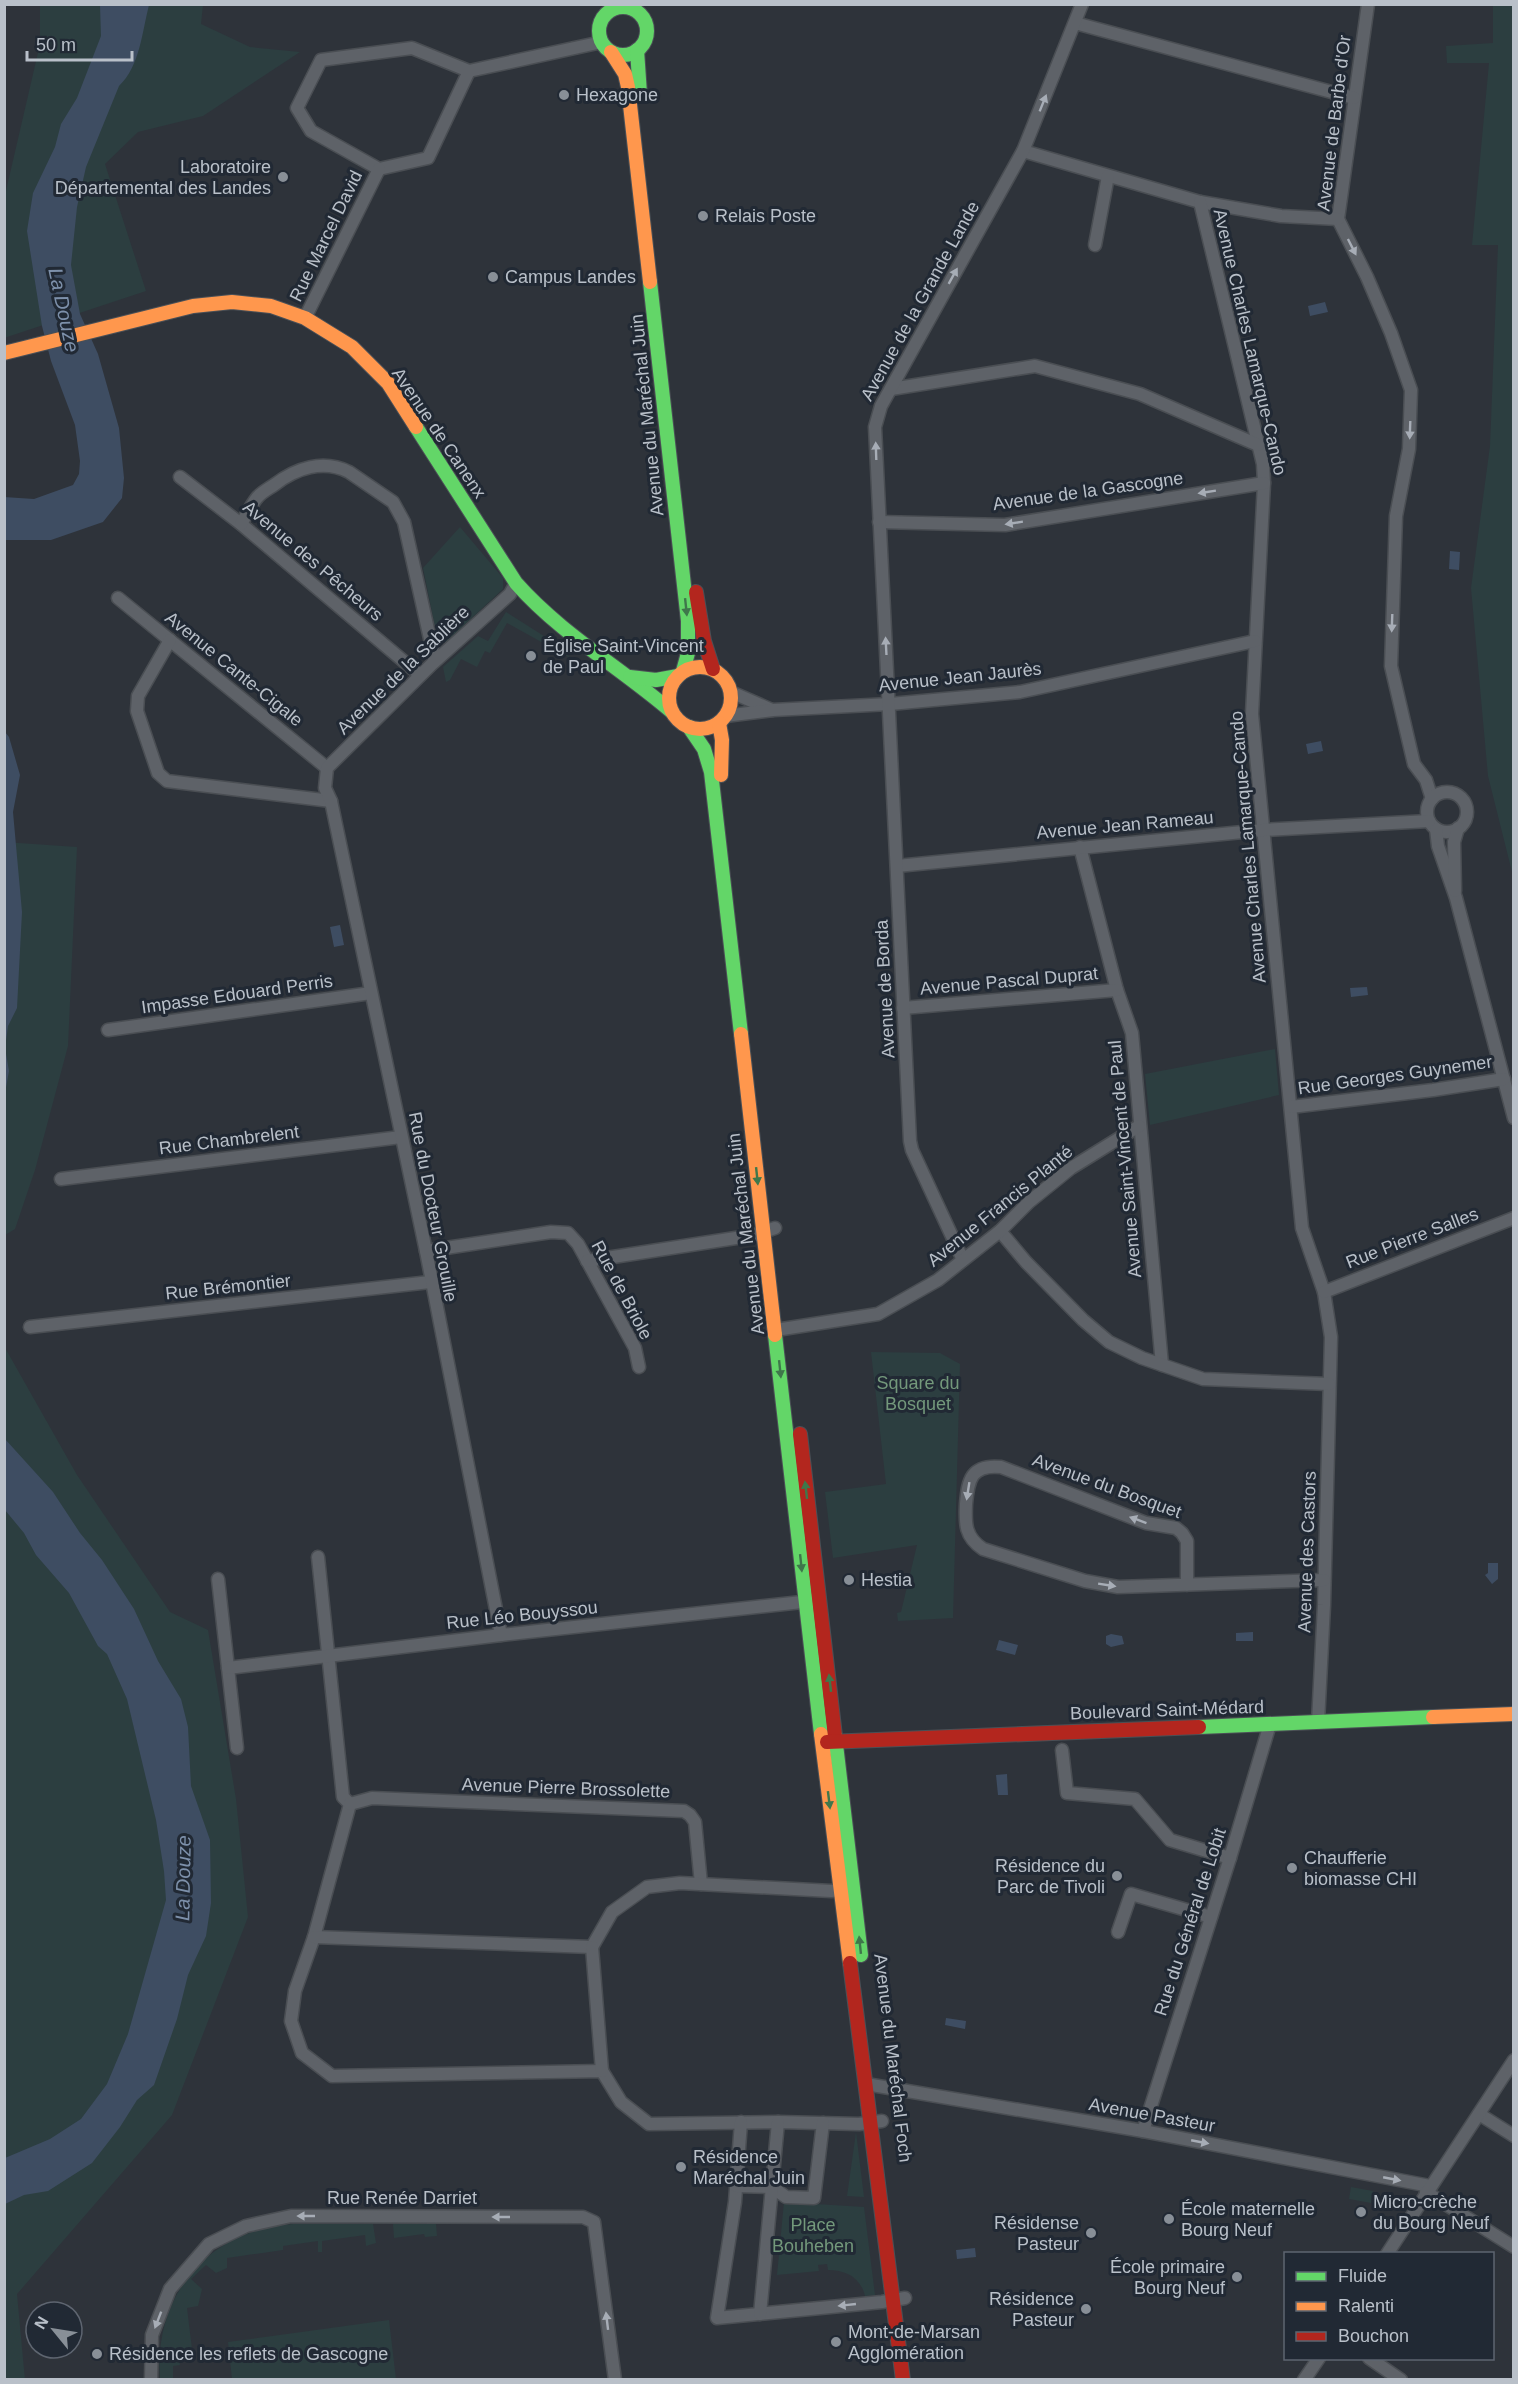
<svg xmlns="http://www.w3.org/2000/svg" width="1518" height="2384" viewBox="0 0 1518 2384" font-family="Helvetica,sans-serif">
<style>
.green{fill:#2c3e40}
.water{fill:#3e4d62}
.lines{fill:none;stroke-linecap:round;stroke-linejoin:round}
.street-casing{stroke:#4a4e53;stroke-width:15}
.fast-casing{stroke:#4b5056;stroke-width:16}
.slow-casing{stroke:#4b5056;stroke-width:16}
.jam-casing{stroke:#4b5056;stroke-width:16}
.street{stroke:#5e6268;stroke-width:12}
.fast{stroke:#63d668;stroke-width:14}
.slow{stroke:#ff974d;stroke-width:14}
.jam{stroke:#b3261e;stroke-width:14}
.oneway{fill:#a7adb6}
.oneway2{fill:#3f774b}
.poi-dot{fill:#888f97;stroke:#212934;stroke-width:2}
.labels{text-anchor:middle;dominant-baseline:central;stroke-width:6;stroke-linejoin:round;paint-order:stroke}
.poi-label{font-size:18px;fill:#b9c0c9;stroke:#212934;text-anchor:start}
.street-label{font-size:18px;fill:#b9c0c9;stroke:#212934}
.park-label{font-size:18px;fill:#73987b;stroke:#212934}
.water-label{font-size:20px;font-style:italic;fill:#7d90aa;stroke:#212934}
</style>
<rect width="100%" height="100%" fill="#2e333a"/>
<!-- green -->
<g class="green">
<polygon points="40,5 203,5 201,24 250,47 300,52 203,116 138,132 105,164 146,291 4,338 5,195 40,44"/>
<polygon points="1493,5 1514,5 1513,876 1488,776 1471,588 1490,446 1498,245 1472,245 1489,63 1447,63 1446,46 1493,43"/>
<polygon points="460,527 503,578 503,589 446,642 438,642 423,568"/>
<polygon points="506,612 547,638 572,659 507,623 490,653 485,651 477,667 461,659 450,680 446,682 443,667 478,636 488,641"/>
<polygon points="4,842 77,847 68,1046 35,1170 15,1229 5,1235"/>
<polygon points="1275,1049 1279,1095 1150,1125 1145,1074"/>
<polygon points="4,1346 77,1475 170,1612 208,1630 236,1799 248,1917 172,2115 17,2294 25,2380 4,2379"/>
<polygon points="871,1352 940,1353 960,1364 953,1618 898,1621 897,1613 901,1612 917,1545 833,1558 825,1492 886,1484"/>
<polygon points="856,2132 864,2197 847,2196"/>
<polygon points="1351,2187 1373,2191 1371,2203 1349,2199"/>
<path d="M784 2202 864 2207 875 2295 865 2296C861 2278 846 2270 828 2270L827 2264 818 2265 819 2271 777 2275Z"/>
<path d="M293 2224H373L376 2243 366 2246 365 2235 322 2241V2252H318V2241L283 2246V2250L227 2258V2268L216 2273 206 2265 191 2279 202 2289 198 2306 187 2308 193 2357 179 2358 180 2365 173 2366V2379L160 2380C153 2295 208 2230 293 2224Z"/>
<polygon points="393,2224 436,2224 437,2236 425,2237 424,2234 394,2238"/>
<polygon points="389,2320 396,2379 232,2379 228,2342"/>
</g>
<!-- water -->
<g class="water">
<path d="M100 5H149C142 32 140 66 119 86L86 167 77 207 71 265 80 314 98 354 119 428 124 478 122 498 103 522 51 540H5L4 497 34 499 73 485 79 474 80 461 75 425 51 361 42 326 27 231 33 193 55 147 61 124 77 98 101 36Z"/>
<polygon points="1325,302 1328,312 1310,316 1308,306"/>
<polygon points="1450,551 1460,552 1459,570 1449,569"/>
<polygon points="5,732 9,737 20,775 13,812 22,912 17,1008 8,1026 5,1048 9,1071 5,1093"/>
<polygon points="1321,741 1323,751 1308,754 1306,744"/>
<polygon points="340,925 344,945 334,947 330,927"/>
<polygon points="1367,987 1368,995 1351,997 1350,988"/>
<polygon points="5,1439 53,1492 80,1533 102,1560 134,1609 158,1661 181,1699 188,1727 191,1786 210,1840 211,1903 206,1936 188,1975 177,2019 154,2085 137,2100 120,2127 92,2163 48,2191 24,2195 5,2204 5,2158 50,2139 81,2119 107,2084 128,2034 166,1900 164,1871 156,1820 127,1699 107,1654 98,1646 69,1593 36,1555 24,1533 5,1510"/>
<polygon points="1488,1563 1498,1563 1498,1579 1492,1584 1485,1575 1488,1573"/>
<polygon points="1253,1632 1253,1641 1236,1641 1236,1633"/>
<polygon points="1111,1634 1122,1636 1124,1644 1111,1647 1106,1644 1106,1636"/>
<polygon points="999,1640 1018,1645 1015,1655 996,1650"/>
<polygon points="1007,1774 1008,1795 998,1795 996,1775"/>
<polygon points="946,2018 966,2021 965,2029 945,2025"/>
<polygon points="975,2248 976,2257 957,2259 956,2250"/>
</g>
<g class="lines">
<!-- street casing -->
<g class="street-casing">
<g id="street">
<polyline points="1368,4 1338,219 1367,277 1391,333 1411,390 1409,449 1396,516 1391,666 1414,764 1426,780 1432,799"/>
<polyline points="1075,23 1354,98"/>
<polyline points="469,71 412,48 321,60 297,108 311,131 379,169 428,158 469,71 602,42"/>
<polyline points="1023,151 1200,202 1281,216 1338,219"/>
<polyline points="1200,202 1263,464 1264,483 1252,714 1302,1228 1324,1292 1331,1337 1324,1605 1318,1722"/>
<polyline points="1095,245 1108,176"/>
<polyline points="305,318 379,169"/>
<polyline points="891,389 1035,366 1140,394 1258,445"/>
<polyline points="180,477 241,524 420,675"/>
<polyline points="879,522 1005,525 1264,483"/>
<path d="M241 524C246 516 250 507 256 499 260 493 268 489 274 485 296 468 323 459 349 472L393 502 404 522 435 661"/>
<polyline points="118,598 327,768"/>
<polyline points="170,640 138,696 137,711 158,773 167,781 331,801"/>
<polyline points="731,692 772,710"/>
<polyline points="725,716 773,710 890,704 1020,692 1255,641"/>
<circle cx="1447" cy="812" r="20"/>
<polyline points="1436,829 1438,846 1456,898 1514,1118"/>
<polyline points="1080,847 1117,990 1132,1033 1162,1365"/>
<polyline points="897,866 1263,830 1429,821"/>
<polyline points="1455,891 1454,842 1458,828"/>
<polyline points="903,1008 1117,990"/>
<polyline points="108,1030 371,993"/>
<polyline points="1291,1107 1433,1090 1504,1079"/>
<polyline points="61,1179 401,1137"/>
<polyline points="1000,1231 1026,1262 1083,1320 1109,1342 1142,1358 1203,1379 1329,1384"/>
<polyline points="426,1251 551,1232 568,1233 578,1244 635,1348 639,1367"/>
<polyline points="963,1260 912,1150 910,1141 875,427 881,406 1023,151 1082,4"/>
<polyline points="587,1261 755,1235 775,1228"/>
<polyline points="1324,1292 1514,1218"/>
<polyline points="30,1327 430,1282"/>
<polyline points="776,1330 878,1314 938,1280 1000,1231 1029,1202 1071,1168 1139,1126"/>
<polyline points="318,1557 343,1797 350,1804 314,1937 295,1991 291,2021 302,2053 332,2076 602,2071 621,2102 649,2124 778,2122 859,2124 882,2121"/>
<polyline points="218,1579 237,1748"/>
<path d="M1187 1585V1541L1182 1533 1176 1528 1146 1523 1001 1467C971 1464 968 1480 966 1504 965 1524 965 1537 983 1549L1085 1581 1118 1587 1324 1580"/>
<polyline points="501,1635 426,1251 331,801 325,788 327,768 432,664 510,594 516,583"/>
<polyline points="228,1668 501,1635 811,1601"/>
<polyline points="1062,1750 1067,1793 1135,1799 1170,1840 1230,1858"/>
<polyline points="350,1804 372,1798 684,1811 690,1815 695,1822 701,1884"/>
<polyline points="1118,1932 1131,1894 1211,1917"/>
<polyline points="314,1937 592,1947"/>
<polyline points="592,1947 612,1912 647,1887 680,1883 831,1891 847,1889"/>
<polyline points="592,1947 602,2071"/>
<polyline points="866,2084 1143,2131 1430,2186"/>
<polyline points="1479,2114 1514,2136"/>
<polyline points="741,2122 735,2202 717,2318 882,2302 905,2298"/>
<polyline points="1143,2131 1230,1858 1270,1724"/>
<polyline points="736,2186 772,2187 786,2197 814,2198 823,2123"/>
<polyline points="1426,2192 1514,2247"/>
<polyline points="1387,2254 1514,2060"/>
<polyline points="760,2314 778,2122"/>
<polyline points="1369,2358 1401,2380"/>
<polyline points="151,2380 152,2335 170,2289 209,2244 246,2226 291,2216 583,2217 594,2222 615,2380"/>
<polyline points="1304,2380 1319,2358"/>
</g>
</g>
<!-- fast casing -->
<g class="fast-casing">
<g id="fast">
<circle cx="623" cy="31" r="24"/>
<polyline points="637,50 640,94"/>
<polyline points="650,282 688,621 688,653 683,671"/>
<path d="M416 427 516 583C561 634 621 668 672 712"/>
<polyline points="630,677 656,680 678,676"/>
<polyline points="689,727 704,749 711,772 741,1034"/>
<polyline points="775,1335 821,1734"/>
<polyline points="1199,1727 1433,1717"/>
<polyline points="835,1736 861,1955"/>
</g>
</g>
<!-- slow casing -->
<g class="slow-casing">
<g id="slow">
<polyline points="611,52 625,74 628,87 650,282"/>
<polyline points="4,353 193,306 232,302 271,306 305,318 352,347 388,383 416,427"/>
<circle cx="700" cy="698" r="31"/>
<polyline points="719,723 722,740 721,775"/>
<polyline points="741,1034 775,1335"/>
<polyline points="1433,1717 1514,1714"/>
<polyline points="821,1734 850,1963"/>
</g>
</g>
<!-- jam casing -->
<g class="jam-casing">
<g id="jam">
<polyline points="696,592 704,641 713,669"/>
<polyline points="800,1434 835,1736"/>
<polyline points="827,1742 1199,1727"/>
<polyline points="850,1963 903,2380"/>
</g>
</g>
<!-- street -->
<use href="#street" class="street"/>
<!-- fast -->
<use href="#fast" class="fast"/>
<!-- slow -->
<use href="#slow" class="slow"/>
<!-- jam -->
<use href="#jam" class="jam"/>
</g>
<!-- one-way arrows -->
<defs><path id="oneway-solid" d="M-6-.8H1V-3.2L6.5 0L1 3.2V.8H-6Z" transform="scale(1.5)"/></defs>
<g class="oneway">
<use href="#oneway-solid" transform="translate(1043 103) rotate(-68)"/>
<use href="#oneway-solid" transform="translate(1352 247) rotate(63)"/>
<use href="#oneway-solid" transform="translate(953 276) rotate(-61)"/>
<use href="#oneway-solid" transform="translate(1410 430) rotate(92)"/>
<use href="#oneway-solid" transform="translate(876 451) rotate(-92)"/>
<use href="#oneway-solid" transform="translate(1207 492) rotate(171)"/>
<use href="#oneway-solid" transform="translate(1014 523) rotate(171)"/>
<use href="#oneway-solid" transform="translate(1392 623) rotate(92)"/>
<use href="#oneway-solid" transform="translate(886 646) rotate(-93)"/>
<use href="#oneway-solid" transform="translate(968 1491) rotate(99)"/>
<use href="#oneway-solid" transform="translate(1138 1520) rotate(-160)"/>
<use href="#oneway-solid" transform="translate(1107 1585) rotate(9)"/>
<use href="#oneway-solid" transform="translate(1200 2142) rotate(11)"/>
<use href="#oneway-solid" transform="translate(1392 2179) rotate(11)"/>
<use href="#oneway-solid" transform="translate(306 2216) rotate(-180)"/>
<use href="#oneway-solid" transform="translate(501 2217) rotate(-180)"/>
<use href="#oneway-solid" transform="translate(847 2305) rotate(174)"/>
<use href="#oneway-solid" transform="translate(158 2320) rotate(111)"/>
<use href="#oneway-solid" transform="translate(607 2321) rotate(-97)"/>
</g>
<g class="oneway2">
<use href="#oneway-solid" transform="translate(686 607) rotate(84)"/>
<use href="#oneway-solid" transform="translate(757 1176) rotate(84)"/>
<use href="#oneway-solid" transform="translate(780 1369) rotate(84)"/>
<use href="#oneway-solid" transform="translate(806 1490) rotate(-97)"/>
<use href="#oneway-solid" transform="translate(801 1563) rotate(84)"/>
<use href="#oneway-solid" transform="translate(830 1683) rotate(-97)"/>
<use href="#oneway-solid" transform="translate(829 1800) rotate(83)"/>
<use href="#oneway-solid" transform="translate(860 1945) rotate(-96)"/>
</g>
<!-- markers -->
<g class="poi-dot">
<circle cx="564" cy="95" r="6"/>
<circle cx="283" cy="177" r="6"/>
<circle cx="703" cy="216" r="6"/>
<circle cx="493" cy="277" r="6"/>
<circle cx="531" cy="656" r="6"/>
<circle cx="849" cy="1580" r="6"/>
<circle cx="1292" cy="1868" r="6"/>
<circle cx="1117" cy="1876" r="6"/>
<circle cx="681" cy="2167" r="6"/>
<circle cx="1361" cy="2212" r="6"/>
<circle cx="1169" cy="2219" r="6"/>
<circle cx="1091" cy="2233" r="6"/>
<circle cx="1237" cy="2277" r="6"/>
<circle cx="1086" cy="2309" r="6"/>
<circle cx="836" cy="2342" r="6"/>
<circle cx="97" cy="2354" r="6"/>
</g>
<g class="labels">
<!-- poi labels -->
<g class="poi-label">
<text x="576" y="95">Hexagone</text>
<text x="271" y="167" text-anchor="end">Laboratoire<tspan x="271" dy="21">Départemental des Landes</tspan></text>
<text x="715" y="216">Relais Poste</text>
<text x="505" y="277">Campus Landes</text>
<text x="543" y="646">Église Saint-Vincent<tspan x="543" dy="21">de Paul</tspan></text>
<text x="861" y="1580">Hestia</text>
<text x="1304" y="1858">Chaufferie<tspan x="1304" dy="21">biomasse CHI</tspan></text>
<text x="1105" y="1866" text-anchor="end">Résidence du<tspan x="1105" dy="21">Parc de Tivoli</tspan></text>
<text x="693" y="2157">Résidence<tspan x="693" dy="21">Maréchal Juin</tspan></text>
<text x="1373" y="2202">Micro-crèche<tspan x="1373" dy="21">du Bourg Neuf</tspan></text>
<text x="1181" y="2209">École maternelle<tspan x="1181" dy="21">Bourg Neuf</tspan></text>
<text x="1079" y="2223" text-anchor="end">Résidense<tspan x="1079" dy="21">Pasteur</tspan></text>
<text x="1225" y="2267" text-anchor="end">École primaire<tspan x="1225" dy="21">Bourg Neuf</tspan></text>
<text x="1074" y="2299" text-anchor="end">Résidence<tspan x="1074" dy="21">Pasteur</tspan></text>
<text x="848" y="2332">Mont-de-Marsan<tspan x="848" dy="21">Agglomération</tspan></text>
<text x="109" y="2354">Résidence les reflets de Gascogne</text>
</g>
<!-- street labels -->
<g class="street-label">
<text transform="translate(1334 123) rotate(-83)">Avenue de Barbe d'Or</text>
<text transform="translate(326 236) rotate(-64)">Rue Marcel David</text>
<text transform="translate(920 301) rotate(-61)">Avenue de la Grande Lande</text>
<text transform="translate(1250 342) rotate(77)">Avenue Charles Lamarque-Cando</text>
<text transform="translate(647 415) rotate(-96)">Avenue du Maréchal Juin</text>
<text transform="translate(439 433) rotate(56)">Avenue de Canenx</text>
<text transform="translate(1088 491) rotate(-8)">Avenue de la Gascogne</text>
<text transform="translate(313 561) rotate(40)">Avenue des Pêcheurs</text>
<text transform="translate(234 669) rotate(39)">Avenue Cante-Cigale</text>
<text transform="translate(403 670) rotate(-44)">Avenue de la Sablière</text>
<text transform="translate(960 677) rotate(-6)">Avenue Jean Jaurès</text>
<text transform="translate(1125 825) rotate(-5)">Avenue Jean Rameau</text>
<text transform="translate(1248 847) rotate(-95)">Avenue Charles Lamarque-Cando</text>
<text transform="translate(1009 981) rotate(-5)">Avenue Pascal Duprat</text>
<text transform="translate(885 989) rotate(-93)">Avenue de Borda</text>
<text transform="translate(237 994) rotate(-8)">Impasse Edouard Perris</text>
<text transform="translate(1395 1075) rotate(-8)">Rue Georges Guynemer</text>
<text transform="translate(229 1140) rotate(-7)">Rue Chambrelent</text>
<text transform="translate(1125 1159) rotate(-95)">Avenue Saint-Vincent de Paul</text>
<text transform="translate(1000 1206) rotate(-39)">Avenue Francis Planté</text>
<text transform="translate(433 1207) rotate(79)">Rue du Docteur Grouille</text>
<text transform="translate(746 1234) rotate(-97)">Avenue du Maréchal Juin</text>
<text transform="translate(1412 1238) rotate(-21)">Rue Pierre Salles</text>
<text transform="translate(228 1287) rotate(-6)">Rue Brémontier</text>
<text transform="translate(622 1290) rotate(62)">Rue de Briole</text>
<text transform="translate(1107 1486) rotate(20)">Avenue du Bosquet</text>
<text transform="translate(1307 1552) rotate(-88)">Avenue des Castors</text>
<text transform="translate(522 1615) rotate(-6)">Rue Léo Bouyssou</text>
<text transform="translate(1167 1710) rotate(-2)">Boulevard Saint-Médard</text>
<text transform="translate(566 1788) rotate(2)">Avenue Pierre Brossolette</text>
<text transform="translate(1190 1922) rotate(-72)">Rue du Général de Lobit</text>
<text transform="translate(893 2058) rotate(83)">Avenue du Maréchal Foch</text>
<text transform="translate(1152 2115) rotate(10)">Avenue Pasteur</text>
<text x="402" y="2198">Rue Renée Darriet</text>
</g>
<!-- park labels -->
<g class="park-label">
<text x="918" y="1383">Square du<tspan x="918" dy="21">Bosquet</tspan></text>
<text x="813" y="2225">Place<tspan x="813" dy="21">Bouheben</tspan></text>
</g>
<!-- water labels -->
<g class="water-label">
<text transform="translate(64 310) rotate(78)">La Douze</text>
<text transform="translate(183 1878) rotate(-89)">La Douze</text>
</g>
</g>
<!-- border -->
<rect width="1518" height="2384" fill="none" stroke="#b9c0c9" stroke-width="12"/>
<!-- legend -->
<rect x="1284" y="2252" width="210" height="108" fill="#212934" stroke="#5e6570" stroke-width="1.5"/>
<rect x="1296" y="2272" width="30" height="9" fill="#63d668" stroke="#5e6570" stroke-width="1.5"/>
<text x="1338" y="2282" font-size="18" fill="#b9c0c9">Fluide</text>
<rect x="1296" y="2302" width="30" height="9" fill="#ff974d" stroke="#5e6570" stroke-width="1.5"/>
<text x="1338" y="2312" font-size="18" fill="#b9c0c9">Ralenti</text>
<rect x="1296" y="2332" width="30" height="9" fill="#b3261e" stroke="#5e6570" stroke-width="1.5"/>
<text x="1338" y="2342" font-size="18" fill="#b9c0c9">Bouchon</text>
<!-- north arrow -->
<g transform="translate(54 2330) rotate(300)"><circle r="28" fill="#212934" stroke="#5e6570" stroke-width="1.5"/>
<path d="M0-4.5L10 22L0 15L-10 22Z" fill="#888f97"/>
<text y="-9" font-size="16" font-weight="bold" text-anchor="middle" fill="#b9c0c9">N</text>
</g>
<!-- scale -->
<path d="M27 51v9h105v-9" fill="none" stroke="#b9c0c9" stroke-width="3"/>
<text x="36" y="51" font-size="18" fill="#b9c0c9" stroke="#212934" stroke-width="4.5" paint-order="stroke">50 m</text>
</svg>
